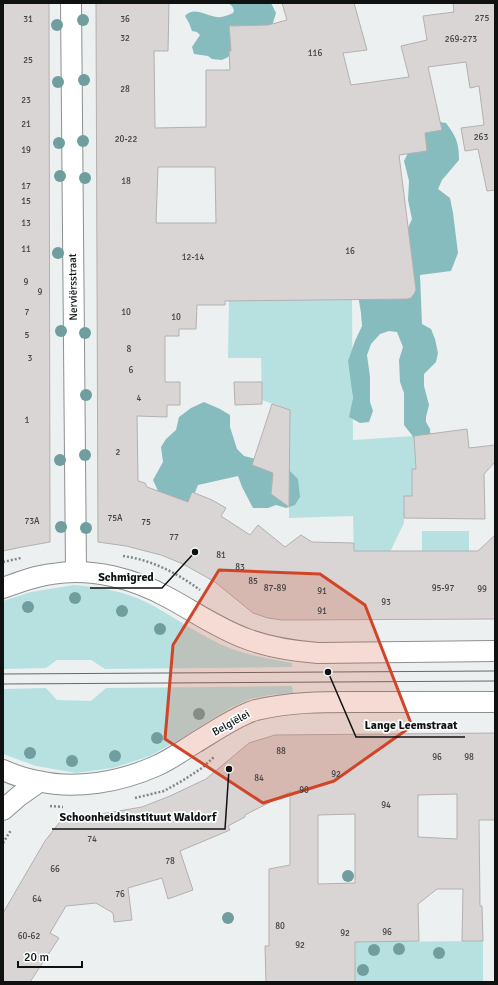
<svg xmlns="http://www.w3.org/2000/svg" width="498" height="985" viewBox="0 0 498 985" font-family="Signika,sans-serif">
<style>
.green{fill:#b7e1e1}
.forest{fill:#86bcbd}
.building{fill:#d9d5d4;stroke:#b4b0af;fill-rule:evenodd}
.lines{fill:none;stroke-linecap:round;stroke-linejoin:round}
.minor-casing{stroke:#8c9090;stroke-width:22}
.path{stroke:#838686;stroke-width:2.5;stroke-dasharray:2 2;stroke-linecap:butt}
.minor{stroke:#fff;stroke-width:20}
.tram{stroke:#676969;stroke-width:1}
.tree{fill:#709e9e}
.marked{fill:#d04528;fill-opacity:0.2;stroke:#d04528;stroke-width:3;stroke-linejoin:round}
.labels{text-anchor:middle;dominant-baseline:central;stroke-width:3.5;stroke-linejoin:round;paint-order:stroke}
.number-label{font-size:9px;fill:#424342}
.street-label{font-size:11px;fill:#101212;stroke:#fafefe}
.leader{fill:none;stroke:#101212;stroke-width:1.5}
.callout-dot{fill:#101212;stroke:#fafefe;stroke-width:1.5}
.callout-label{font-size:12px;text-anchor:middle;font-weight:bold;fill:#101212;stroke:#fafefe;stroke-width:3.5;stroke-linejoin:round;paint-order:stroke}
</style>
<rect width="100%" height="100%" fill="#ecf0f0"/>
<!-- green -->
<g class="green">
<polygon points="352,299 353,440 414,436 416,469 413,469 412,497 404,496 404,523 390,552 362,551 362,554 354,554 353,516 289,518 289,410 262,400 261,358 228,358 229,301"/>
<polygon points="422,531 469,531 469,554 458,551 422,551"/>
<path d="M74 585C99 587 123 591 146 602 175 617 201 637 232 649 251 656 272 659 292 663V667L105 669 91 660H57L46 668 3 669V601L31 592Z"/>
<polygon points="292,686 293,693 270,695 250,699 230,708 182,738 150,756 113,768 76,773 36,766 3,754 3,689 46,688 57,700 91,701 106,688"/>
<polygon points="483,941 483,982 355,982 355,942"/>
</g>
<!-- forest -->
<g class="forest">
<path d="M228 3H271L276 13 271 29 233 52 228 57 222 60 212 59 208 56 194 54 192 47 200 35 197 32 192 31 189 23 185 16C194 6 206 16 217 17 222 18 228 15 233 13L234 10 232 6Z"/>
<path d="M434 121 446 123C456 136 459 143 459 160L442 180 438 189 450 198 453 213 458 253 451 271 420 275 422 324 431 329 435 339 438 353 436 362 424 374V386L429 405 426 417V422L430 429 431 440 418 443 404 425V393L400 382 399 360 403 347 397 332 389 331 380 334 371 344 367 355 370 377V402L373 411 369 422 360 423 349 417 353 398 348 361 355 341 362 326 361 313 358 295 404 237 412 219 408 200 409 181 404 161 415 139Z"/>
<polygon points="204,402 220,409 230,415 230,427 237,449 244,456 285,466 298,479 300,497 295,505 286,508 276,505 268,508 253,508 242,487 238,476 198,485 190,505 156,499 158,491 153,480 163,462 161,447 166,439 176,430 179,417 191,408"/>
</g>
<!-- building -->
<g class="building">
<polygon points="3,3 49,3 50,542 22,547 3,551"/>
<path d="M96 3H169L168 51H154L155 128 206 127V70H230L229 51H231L229 26 268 25 287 20 282 3H354L367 50 343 53 351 85 409 77 401 46 427 40 423 16 454 12 453 3H495V190L487 191 478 149 465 151 461 128 484 125 479 86 470 88 466 62 428 67 442 130 425 133 427 151 399 155 416 290 414 294 411 298 407 299 225 301V305H197L196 329H179V336H165V382H180V405H167V417L137 416 138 481 145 483 147 487 188 502 192 492 212 500 226 508 221 516 250 535 258 525 285 547 301 535 312 542 354 543V551H478L495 535V619L282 620 268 618 253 613 215 582 183 564 161 555 126 546 98 542ZM158 167H215L216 223H156Z"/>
<polygon points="234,382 262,382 262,404 235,405"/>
<polygon points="272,404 290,410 289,507 271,494 273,473 252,465"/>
<polygon points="467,429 469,448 495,445 495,462 484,474 485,519 404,518 404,496 412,496 412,469 416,469 414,436"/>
<path d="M495 733V820H479L480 906H482L483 941H462L463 889H437L418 904 419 941 355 942V982H266L265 946H269V869L290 865V792L245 815V817L228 826 230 830 180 851 193 890 168 899 162 878 128 888 132 920 114 922 113 913 96 903 66 906 50 933 59 938 30 982H3V913L45 841 63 818 76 815 101 814 142 807 170 796 206 779 249 743 275 735ZM457 794V839L418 837V795ZM355 814V883L318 884V815Z"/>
</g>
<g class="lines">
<!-- minor casing -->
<g class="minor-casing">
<g id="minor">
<polyline points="71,3 76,572"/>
<path d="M3 588C19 582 35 576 52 574 92 567 135 579 169 598 195 612 219 629 247 639 271 648 293 651 318 653L495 651"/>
<path d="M3 770C14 775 26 779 38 781 76 790 120 782 156 766 170 760 182 751 195 743 212 733 238 715 256 710 293 701 330 702 368 702 410 702 453 702 495 702"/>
<polyline points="3,810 19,796 39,782"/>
</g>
</g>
<!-- path -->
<g class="path">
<path d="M123 556C152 560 177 573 200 590"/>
<polyline points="3,562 21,558"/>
<polyline points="135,798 164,791 182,781 202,768 214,757"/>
<polyline points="50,806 63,807"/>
<polyline points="3,843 11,830"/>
</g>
<!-- minor -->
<use href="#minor" class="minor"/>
<!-- tram -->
<g class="tram">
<polyline points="3,674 495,671"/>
<polyline points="3,684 495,681"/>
</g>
</g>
<!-- trees -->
<g class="tree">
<circle cx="83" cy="20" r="6"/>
<circle cx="57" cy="25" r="6"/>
<circle cx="84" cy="80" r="6"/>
<circle cx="58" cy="82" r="6"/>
<circle cx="83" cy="141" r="6"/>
<circle cx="59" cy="143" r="6"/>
<circle cx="60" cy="176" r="6"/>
<circle cx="85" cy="178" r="6"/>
<circle cx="58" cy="253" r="6"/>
<circle cx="61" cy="331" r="6"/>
<circle cx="85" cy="333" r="6"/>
<circle cx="86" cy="395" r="6"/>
<circle cx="85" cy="455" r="6"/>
<circle cx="60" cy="460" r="6"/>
<circle cx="61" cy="527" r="6"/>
<circle cx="86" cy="528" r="6"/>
<circle cx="75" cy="598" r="6"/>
<circle cx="28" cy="607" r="6"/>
<circle cx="122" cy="611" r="6"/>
<circle cx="160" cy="629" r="6"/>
<circle cx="199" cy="714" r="6"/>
<circle cx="157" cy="738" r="6"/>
<circle cx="30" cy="753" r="6"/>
<circle cx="115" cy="756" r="6"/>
<circle cx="72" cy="761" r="6"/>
<circle cx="348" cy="876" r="6"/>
<circle cx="228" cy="918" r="6"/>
<circle cx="399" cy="949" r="6"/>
<circle cx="374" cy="950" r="6"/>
<circle cx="439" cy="953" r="6"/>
<circle cx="363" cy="970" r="6"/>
</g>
<!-- marked area -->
<path class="marked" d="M219 570 320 574 365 605 412 726 334 781 263 803 165 739 173 645Z"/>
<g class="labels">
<!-- number labels -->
<g class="number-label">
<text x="482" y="18">275</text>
<text x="28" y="19">31</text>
<text x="125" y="19">36</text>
<text x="125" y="38">32</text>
<text x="461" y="39">269-273</text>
<text x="315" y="53">116</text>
<text x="28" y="60">25</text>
<text x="125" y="89">28</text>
<text x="26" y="100">23</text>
<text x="26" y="124">21</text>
<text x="481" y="137">263</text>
<text x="126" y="139">20-22</text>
<text x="26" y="150">19</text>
<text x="126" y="181">18</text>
<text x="26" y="186">17</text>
<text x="26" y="201">15</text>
<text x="26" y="223">13</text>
<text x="26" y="249">11</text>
<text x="350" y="251">16</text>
<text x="193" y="257">12-14</text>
<text x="26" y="282">9</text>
<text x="40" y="292">9</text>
<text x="27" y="312">7</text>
<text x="126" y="312">10</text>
<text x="176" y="317">10</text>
<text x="27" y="335">5</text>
<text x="129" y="349">8</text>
<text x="30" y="358">3</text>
<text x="131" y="370">6</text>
<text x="139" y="398">4</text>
<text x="27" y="420">1</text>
<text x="118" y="452">2</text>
<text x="115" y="518">75A</text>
<text x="32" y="521">73A</text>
<text x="146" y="522">75</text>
<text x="174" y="537">77</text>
<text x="221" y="555">81</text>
<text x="240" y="567">83</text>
<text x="253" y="581">85</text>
<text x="275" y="588">87-89</text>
<text x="443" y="588">95-97</text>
<text x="482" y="589">99</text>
<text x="322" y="591">91</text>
<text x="386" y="602">93</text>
<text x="322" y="611">91</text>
<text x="281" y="751">88</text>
<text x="437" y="757">96</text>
<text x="469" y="757">98</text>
<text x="336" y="774">92</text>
<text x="259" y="778">84</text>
<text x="304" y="790">90</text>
<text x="386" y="805">94</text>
<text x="92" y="839">74</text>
<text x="170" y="861">78</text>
<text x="55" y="869">66</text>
<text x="120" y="894">76</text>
<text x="37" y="899">64</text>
<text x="280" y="926">80</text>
<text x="387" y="932">96</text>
<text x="345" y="933">92</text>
<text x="29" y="936">60-62</text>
<text x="300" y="945">92</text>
</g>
<!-- street labels -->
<g class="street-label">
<text transform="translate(73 287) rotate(-91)">Nerviërsstraat</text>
<text transform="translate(231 723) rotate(-29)">Belgiëlei</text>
</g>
</g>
<!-- callouts -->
<path class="leader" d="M195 552L162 588H90M328 672L356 737H465M229 769L225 829H52"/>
<g class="callout-dot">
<circle cx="195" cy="552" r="4"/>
<circle cx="328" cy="672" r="4"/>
<circle cx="229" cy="769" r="4"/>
</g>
<g class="callout-label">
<text x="126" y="581">Schmigred</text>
<text x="411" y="729">Lange Leemstraat</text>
<text x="138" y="821">Schoonheidsinstituut Waldorf</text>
</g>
<!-- border -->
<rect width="498" height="985" fill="none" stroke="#101212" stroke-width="8"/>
<!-- scale -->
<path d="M18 961v6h64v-6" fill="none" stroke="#101212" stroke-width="2"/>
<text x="24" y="961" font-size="12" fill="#101212" stroke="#fafefe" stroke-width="3" paint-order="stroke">20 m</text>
</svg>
